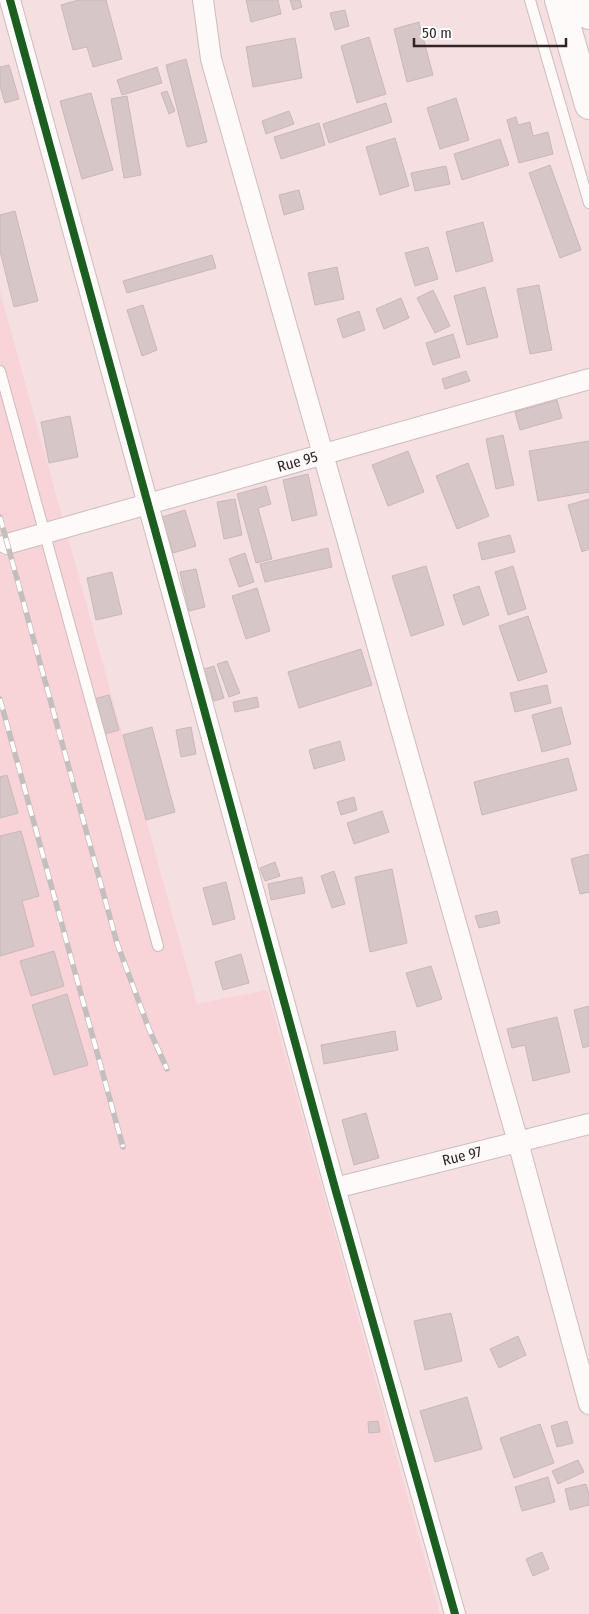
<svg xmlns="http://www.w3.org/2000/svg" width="589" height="1614" viewBox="0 0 589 1614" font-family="'Fira Sans Condensed',sans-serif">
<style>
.built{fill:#f8d3d7}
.building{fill:#d7c6c7;stroke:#c9b8b9}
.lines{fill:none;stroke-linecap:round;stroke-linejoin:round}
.service-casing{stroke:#cdbcbe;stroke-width:12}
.minor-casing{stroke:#cdbcbe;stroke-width:22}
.primary-casing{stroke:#cdbcbe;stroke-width:30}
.service{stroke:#fefafa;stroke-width:10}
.minor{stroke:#fefafa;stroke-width:20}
.primary{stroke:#fefafa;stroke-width:28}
.rail-casing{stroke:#c4bebe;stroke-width:5.5}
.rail{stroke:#fff;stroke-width:4;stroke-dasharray:11;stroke-linecap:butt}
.cycleway-casing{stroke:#fff;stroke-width:11}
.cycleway{stroke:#1b5e20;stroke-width:8}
.labels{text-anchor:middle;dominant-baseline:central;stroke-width:4.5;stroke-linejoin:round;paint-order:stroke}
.street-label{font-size:15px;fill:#332526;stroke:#fff}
</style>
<rect width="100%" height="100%" fill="#f5dfe1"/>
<!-- built -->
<polygon class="built" points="0,292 197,1004 267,990 440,1614 0,1614"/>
<!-- building -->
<g class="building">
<polygon points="78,0 106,0 122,59 93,67 87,47 73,50 61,5"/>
<polygon points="246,0 278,0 281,14 251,22"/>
<polygon points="290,0 300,0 302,7 293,10"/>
<polygon points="345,10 349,26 335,30 330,13"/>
<polygon points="419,22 433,75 407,82 394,29"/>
<polygon points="369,37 386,94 357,103 341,46"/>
<polygon points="295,38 302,78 253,87 246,47"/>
<polygon points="186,59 207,142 187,147 166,65"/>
<polygon points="9,65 19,99 5,103 0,86 0,67"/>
<polygon points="157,67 162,83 122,95 117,80"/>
<polygon points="167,91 175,111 169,114 161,93"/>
<polygon points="91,93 113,170 82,179 60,101"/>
<polygon points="127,96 141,175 124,178 111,99"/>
<polygon points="456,98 469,140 440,149 427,108"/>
<polygon points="386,103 392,122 329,143 323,124"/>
<polygon points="289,111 294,124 266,134 262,121"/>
<polygon points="516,117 518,125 530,122 533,136 548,132 553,154 519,163 507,120"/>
<polygon points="319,123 325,145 281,159 274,137"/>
<polygon points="395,138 409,186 380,195 366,147"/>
<polygon points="500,139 509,165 462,180 454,154"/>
<polygon points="550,165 581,250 560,258 529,173"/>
<polygon points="446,166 450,184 415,191 411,173"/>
<polygon points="299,190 304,209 284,215 279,195"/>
<polygon points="15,211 38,301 14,307 0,251 0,215"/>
<polygon points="483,222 493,261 456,272 446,232"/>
<polygon points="428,247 438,279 415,286 405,253"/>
<polygon points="212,255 216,268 127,293 123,281"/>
<polygon points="337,267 344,299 315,305 308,273"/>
<polygon points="539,285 552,350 530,354 517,289"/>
<polygon points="485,287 498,337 467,345 454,296"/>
<polygon points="433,290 450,326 435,333 417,298"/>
<polygon points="401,298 409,318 384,329 376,309"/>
<polygon points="143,305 157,350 142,356 127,310"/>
<polygon points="359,311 365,330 343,338 337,319"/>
<polygon points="453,334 460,357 433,365 426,343"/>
<polygon points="466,371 470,381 445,389 442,379"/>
<polygon points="557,400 562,418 520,430 515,412"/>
<polygon points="70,416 78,457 49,463 41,422"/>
<polygon points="503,435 514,485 496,489 486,439"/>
<polygon points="589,441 589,492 538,501 529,451"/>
<polygon points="408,451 424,492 388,506 372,465"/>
<polygon points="468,463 489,516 457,529 436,476"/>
<polygon points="308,474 317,515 292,521 283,480"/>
<polygon points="266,486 271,504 258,508 272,559 256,563 237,494"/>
<polygon points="235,499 242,535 224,539 217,502"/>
<polygon points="589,499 589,549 582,552 568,505"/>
<polygon points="185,510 196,546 173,553 162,517"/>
<polygon points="510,535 515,552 482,560 478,543"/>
<polygon points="328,548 332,567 265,582 260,564"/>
<polygon points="245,553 254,582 239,587 229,559"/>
<polygon points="426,566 444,625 411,636 392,576"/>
<polygon points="513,566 526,609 508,615 495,572"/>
<polygon points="196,569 205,607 189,611 180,572"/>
<polygon points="112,572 122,614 96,620 87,578"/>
<polygon points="479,586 489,615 463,625 453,595"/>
<polygon points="257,588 270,631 246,639 232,596"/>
<polygon points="528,616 547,672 518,681 499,626"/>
<polygon points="361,649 372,685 299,708 288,672"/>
<polygon points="227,661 240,693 229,697 217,664"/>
<polygon points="214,666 224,698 214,701 204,669"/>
<polygon points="547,685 551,703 515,712 510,693"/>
<polygon points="109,695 119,730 105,734 94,699"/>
<polygon points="257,697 259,707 235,712 233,702"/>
<polygon points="561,707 571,744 542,752 532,715"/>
<polygon points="152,727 175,812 146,820 123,735"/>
<polygon points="191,727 196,754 181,757 176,730"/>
<polygon points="340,741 345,760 314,769 309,750"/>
<polygon points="568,758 577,790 482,815 474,782"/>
<polygon points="7,775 18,813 0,818 0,777"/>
<polygon points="354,797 357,810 341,815 337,802"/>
<polygon points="382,811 389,832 354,844 347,823"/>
<polygon points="21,831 39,896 22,901 34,946 0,956 0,836"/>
<polygon points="589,854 589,892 580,894 571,859"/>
<polygon points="275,862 280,876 265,881 260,868"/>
<polygon points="392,869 407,943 370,952 355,877"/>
<polygon points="334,871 345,904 332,908 321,876"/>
<polygon points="302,877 305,893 271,900 268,884"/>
<polygon points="226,882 235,919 213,925 203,888"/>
<polygon points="497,911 500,923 479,928 475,916"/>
<polygon points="54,951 64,986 31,996 20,961"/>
<polygon points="241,954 249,983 223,990 215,962"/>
<polygon points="431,966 442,999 417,1007 406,973"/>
<polygon points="67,994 88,1065 54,1075 32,1005"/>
<polygon points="589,1006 589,1046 583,1048 574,1010"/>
<polygon points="557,1017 570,1072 533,1081 525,1045 512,1048 507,1029"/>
<polygon points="395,1031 398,1050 324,1064 321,1045"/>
<polygon points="366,1113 379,1158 354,1165 342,1120"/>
<polygon points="451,1313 462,1361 425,1370 414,1321"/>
<polygon points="518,1336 526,1355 499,1368 490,1349"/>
<polygon points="467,1397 482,1449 435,1462 420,1411"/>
<polygon points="378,1421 380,1432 369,1433 368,1422"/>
<polygon points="567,1421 573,1443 557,1447 551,1426"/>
<polygon points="540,1424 554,1463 514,1478 500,1438"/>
<polygon points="578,1460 584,1472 558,1484 552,1471"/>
<polygon points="548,1477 555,1502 522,1511 515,1487"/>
<polygon points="586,1484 589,1494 589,1505 570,1510 565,1489"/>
<polygon points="542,1552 549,1569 533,1576 526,1559"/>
</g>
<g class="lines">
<!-- service casing -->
<g class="service-casing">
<g id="service">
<polyline points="530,0 589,203"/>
<polyline points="0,371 158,946"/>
</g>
</g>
<!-- minor casing -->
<g class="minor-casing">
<g id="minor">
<polyline points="10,0 335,1188 455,1614"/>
<polyline points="203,0 211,59 518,1142 589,1404"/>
<path id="s1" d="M7 544 589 379"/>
<path id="s2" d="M335 1188 589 1124"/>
</g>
</g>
<!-- primary casing -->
<g class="primary-casing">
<g id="primary">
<polyline points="559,0 589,105"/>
<polyline points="585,0 589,15"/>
</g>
</g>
<!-- service -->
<use href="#service" class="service"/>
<!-- minor -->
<use href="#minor" class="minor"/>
<!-- primary -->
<use href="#primary" class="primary"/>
<!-- rail casing -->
<g class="rail-casing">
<g id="rail">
<polyline points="0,517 117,943 149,1029 167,1069"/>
<polyline points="0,699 123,1147"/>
</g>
</g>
<!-- rail -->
<use href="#rail" class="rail"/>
<!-- cycleway casing -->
<g class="cycleway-casing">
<polyline id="cycleway" points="10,0 335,1188 455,1614"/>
</g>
<!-- cycleway -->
<use href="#cycleway" class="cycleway"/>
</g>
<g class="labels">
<!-- street labels -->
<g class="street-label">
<text stroke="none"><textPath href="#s1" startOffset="302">Rue 95</textPath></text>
<text stroke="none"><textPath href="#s2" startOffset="131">Rue 97</textPath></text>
</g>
</g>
<!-- scale -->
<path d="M414 38v8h152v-8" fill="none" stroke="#332526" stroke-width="2.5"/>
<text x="422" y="38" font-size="15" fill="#332526" stroke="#ffffff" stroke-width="4" paint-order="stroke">50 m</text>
</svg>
